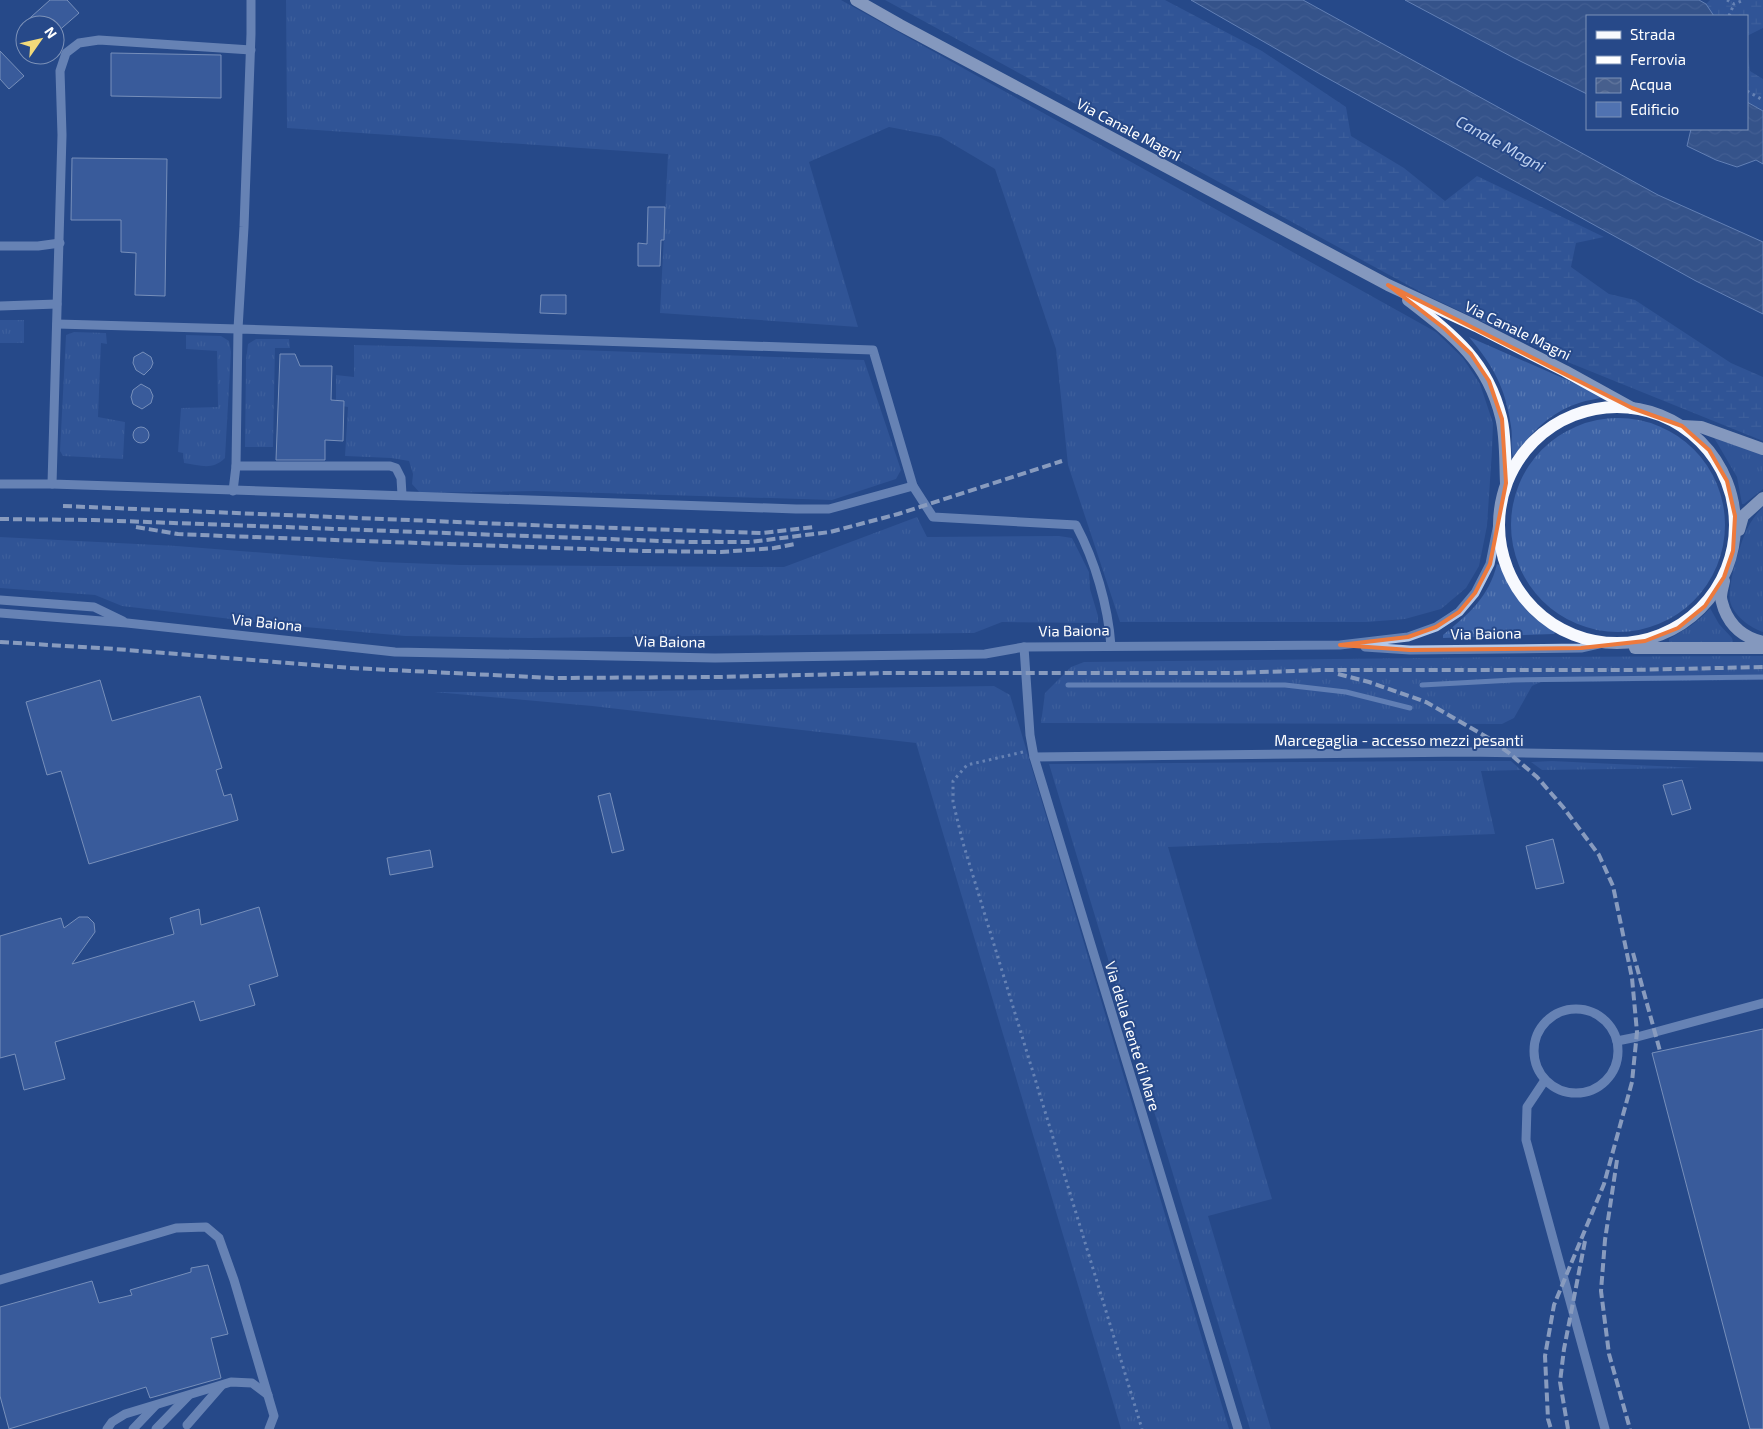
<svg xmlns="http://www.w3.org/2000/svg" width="1763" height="1429" viewBox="0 0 1763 1429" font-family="'Exo 2',sans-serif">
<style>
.grass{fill:url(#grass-tufts)}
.wetland{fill:url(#wetland-marsh)}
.water{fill:url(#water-waves);stroke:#a9c1ea}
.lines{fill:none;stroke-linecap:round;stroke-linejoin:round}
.stream{stroke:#a9c1ea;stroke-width:5}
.building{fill:#5072b1;stroke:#d8e4f7}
.path{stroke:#b4c8e9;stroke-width:3;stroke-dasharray:2.5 4;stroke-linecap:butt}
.minor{stroke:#b4c8e9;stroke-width:9}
.major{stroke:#f7f9fe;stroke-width:12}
.rail{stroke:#fff;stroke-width:4;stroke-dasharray:9 4;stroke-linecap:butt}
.marked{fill:none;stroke:#ed7a3d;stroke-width:4;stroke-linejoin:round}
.labels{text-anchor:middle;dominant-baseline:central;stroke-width:4;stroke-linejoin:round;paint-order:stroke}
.street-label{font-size:15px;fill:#fff;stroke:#274989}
.water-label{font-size:16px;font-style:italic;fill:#c0d2f0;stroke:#274989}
</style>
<defs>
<pattern id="grass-tufts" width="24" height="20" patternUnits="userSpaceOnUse" patternTransform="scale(1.25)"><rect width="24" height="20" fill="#3c62a6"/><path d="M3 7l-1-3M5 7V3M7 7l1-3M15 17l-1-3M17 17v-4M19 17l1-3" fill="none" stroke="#597ab3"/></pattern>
<pattern id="wetland-marsh" width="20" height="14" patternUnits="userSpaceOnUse" patternTransform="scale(1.25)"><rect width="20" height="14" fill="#3c62a6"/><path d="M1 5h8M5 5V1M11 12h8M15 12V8" fill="none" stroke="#597ab3"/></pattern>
<pattern id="water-waves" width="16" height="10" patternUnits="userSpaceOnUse" patternTransform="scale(1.25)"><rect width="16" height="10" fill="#475f8d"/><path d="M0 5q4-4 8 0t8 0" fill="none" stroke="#63779e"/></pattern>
</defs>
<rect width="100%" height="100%" fill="#274989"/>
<!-- grass -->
<g class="grass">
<polygon points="286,0 841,0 1436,332 1463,358 1480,384 1493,423 1492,451 1487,526 1479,566 1466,588 1441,609 1405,619 1367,622 1120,622 1068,465 1056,349 995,169 941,137 889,127 809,162 858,327 660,313 668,154 287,128"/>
<rect x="0" y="320" width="24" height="23"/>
<polygon points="74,332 106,333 107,344 101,343 98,417 125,422 123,459 63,456 60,451 66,335"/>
<path d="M186 335 221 336 229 341 231 352 225 458C212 471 200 465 184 463L183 453 178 452 181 408 218 407 217 351 186 349Z"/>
<path d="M1469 337 1606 397C1597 399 1587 400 1579 403 1550 412 1530 434 1513 457 1510 447 1513 437 1511 426 1505 387 1494 367 1469 337Z"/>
<polygon points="256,339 289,339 290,348 275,348 273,447 245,447 246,360 248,344"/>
<polygon points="354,345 578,350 864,360 901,470 896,479 832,500 536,491 420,493 412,484 413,474 409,461 391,458 345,456 348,407 336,405 336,375 354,377"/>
<circle cx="1618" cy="525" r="107"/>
<polygon points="1713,436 1763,455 1763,489 1744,504 1742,504 1737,477"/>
<path d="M1763 507V632C1750 628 1733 615 1730 601 1727 585 1740 544 1747 529 1751 521 1756 514 1763 507Z"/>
<polygon points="917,517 927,537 1059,536 1072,538 1089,572 1090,589 1098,616 1098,623 1002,622 974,633 530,638 405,636 272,624 122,606 95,595 0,588 0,537 177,546 381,562 461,565 784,567"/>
<path d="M1497 564 1501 566C1507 585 1520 606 1536 619 1542 624 1550 627 1556 632L1554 634 1443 638V635C1468 615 1489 597 1497 564Z"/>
<path d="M1710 608 1719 624 1732 638 1733 642H1669V639C1684 630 1699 622 1710 608Z"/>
<polygon points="1763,656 1763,680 1541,682 1532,686 1514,718 1502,724 1041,723 1045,693 1071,667 1084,662 1509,657"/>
<polygon points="994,686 1010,695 1229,1429 1121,1429 916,743 592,706 434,692 575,692"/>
<polygon points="1437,761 1511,761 1521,770 1481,771 1495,834 1168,847 1272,1199 1208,1216 1271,1429 1250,1429 1049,764"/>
<polygon points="1552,761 1700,768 1542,770 1531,762"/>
</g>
<!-- wetland -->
<g class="wetland">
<polygon points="885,0 1165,0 1262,51 1346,107 1351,136 1404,168 1445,201 1477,176 1604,237 1576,243 1571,267 1609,294 1635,300 1731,363 1763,377 1763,441 1570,363 1426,295"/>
<polygon points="1710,0 1763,0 1763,28 1747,36 1747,16 1714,16 1706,4"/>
<polygon points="1747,48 1750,71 1763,79 1763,111 1747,102"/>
</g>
<!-- water -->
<g class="water">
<polygon points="1191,0 1303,0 1658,195 1763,242 1763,314 1696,281 1320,74"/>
<polygon points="1405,0 1699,0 1706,4 1714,16 1587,16 1587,94 1514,58"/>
<polygon points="1747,102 1763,111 1763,164 1756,160 1737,167 1716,160 1687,146 1691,129 1747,129"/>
</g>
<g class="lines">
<!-- stream -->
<g class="stream">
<polyline points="1068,685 1285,685 1346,692 1410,708"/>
<polyline points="1422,685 1513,680 1763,677"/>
</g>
</g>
<!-- building -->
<g class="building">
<polygon points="50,0 67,0 79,13 55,34 55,25 22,25"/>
<polygon points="0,51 24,76 9,89 0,79"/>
<polygon points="111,53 221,55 221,98 111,96"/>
<polygon points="72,158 167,159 165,296 135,295 136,253 121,252 121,220 71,220"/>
<polygon points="648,207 665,207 664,240 661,240 660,266 638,266 638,243 647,244"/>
<polygon points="541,295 566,295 566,314 540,313"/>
<polygon points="143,352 151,357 153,363 151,368 144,375 136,370 133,363 134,357"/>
<polygon points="280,354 295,354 300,366 332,366 331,400 344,401 343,441 325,440 325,460 276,460"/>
<polygon points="141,384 150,389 153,396 151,403 142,409 133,404 131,397 133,390"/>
<circle cx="141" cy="435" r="8"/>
<polygon points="100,680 112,721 200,696 222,768 216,770 224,796 231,794 238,820 89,864 61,771 47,775 26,702"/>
<polygon points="1682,780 1691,809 1672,815 1663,785"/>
<polygon points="610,793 624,850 612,853 598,796"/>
<polygon points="1553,839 1564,883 1536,889 1526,846"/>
<polygon points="430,850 433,867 390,875 387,858"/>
<polygon points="259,907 278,976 249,985 255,1005 200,1021 194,1001 55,1042 65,1079 24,1090 15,1054 0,1058 0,936 61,918 64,928 79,917 88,917 94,923 95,932 72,964 174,934 170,918 199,909 201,925"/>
<polygon points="1763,1029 1763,1429 1750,1429 1652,1053"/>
<polygon points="208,1265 228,1334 211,1338 221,1378 150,1398 146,1387 9,1429 0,1396 0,1307 92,1281 99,1303 132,1295 130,1290 191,1272 191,1268"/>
</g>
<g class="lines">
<!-- path -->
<g class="path">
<polyline points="1727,0 1734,4 1744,0"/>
<polyline points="1729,16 1734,4"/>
<polyline points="1747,91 1763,100"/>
<polyline points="1023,752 967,765 953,781 953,802 963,843 1142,1429"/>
</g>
<!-- minor -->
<g class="minor">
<path d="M251 50 99 40 79 43 66 53 60 71 62 135 52 484 796 509H829L913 486 933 517 1076 525C1095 561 1108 605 1111 646"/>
<polyline points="0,246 38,246 60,243"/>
<polyline points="0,306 57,304"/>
<polyline points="57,324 238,329 244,227 251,34 251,0"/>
<polyline points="236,466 390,466 396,468 401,478 402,495"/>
<polyline points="0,484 52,484"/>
<polyline points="233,491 236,466 238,329 873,350 913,486"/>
<polyline points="0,600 94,607 123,621"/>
<polyline points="0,613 127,623 395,652 715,658 985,654 1024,647 1340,645 1408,637 1436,627 1459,612 1475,593 1490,564 1498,524"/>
<polyline points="1024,647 1030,735 1034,757 1238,1429"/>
<polyline points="1365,647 1410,650 1581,648 1603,643"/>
<polyline points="1034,757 1466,752 1763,757"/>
<circle cx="1576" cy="1051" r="42"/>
<polyline points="1617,1041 1637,1037 1763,1003"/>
<polyline points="1545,1080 1527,1107 1526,1140 1605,1429"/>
<polyline points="0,1280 176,1228 206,1227 219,1238 234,1280 274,1416 269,1429"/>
<polyline points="187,1425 221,1386"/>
<polyline points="107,1429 112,1422 125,1414 231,1382 252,1383 268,1395"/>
<polyline points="133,1429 155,1406"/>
<polyline points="156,1429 188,1396"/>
</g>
<!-- major -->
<g class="major">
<polyline points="856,0 900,25 1388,285 1476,326 1565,371 1632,408"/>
<path d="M1408 300C1453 335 1487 360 1501 417 1506 436 1505 463 1506 483"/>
<circle cx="1617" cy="525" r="118"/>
<polyline points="1682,426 1701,427 1763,449"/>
<polyline points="1739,530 1743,516 1763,498"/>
<path d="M1724 581C1723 586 1721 592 1721 597 1721 601 1723 605 1724 609 1731 627 1745 638 1763 642"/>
<polyline points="1635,648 1763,648"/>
</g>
<!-- rail -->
<g class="rail">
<polyline points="63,506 555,526 762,533 814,527"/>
<polyline points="0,519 93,520 689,542 750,542 830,532 898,514 1062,461"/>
<polyline points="136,527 178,534 224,536 643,551 721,552 774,548 795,544"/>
<polyline points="0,642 115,649 351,668 553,678 720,677 886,673 1232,673 1324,670 1631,670 1763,667"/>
<polyline points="1338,674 1369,682 1426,702 1490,739 1509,753 1537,777 1563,807 1599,855 1613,886 1632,978 1637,1032 1632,1082 1604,1184 1554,1305 1545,1356 1548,1419 1551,1429"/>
<polyline points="1633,953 1660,1051"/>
<polyline points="1617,1160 1605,1240 1601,1291 1609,1354 1630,1429"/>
<polyline points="1568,1429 1560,1382 1564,1349 1585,1241"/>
</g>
</g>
<!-- marked area -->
<path d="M0 0H1763V1429H0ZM1388 285 1632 408 1682 426 1709 450 1727 481 1735 516 1733 551 1724 577 1705 606 1678 628 1645 641 1581 648 1410 650 1340 645 1408 637 1436 627 1459 612 1475 593 1490 564 1506 483 1502 419 1489 381 1471 354 1444 328Z" fill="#274989" fill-opacity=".55" fill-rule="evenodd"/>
<path class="marked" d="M1388 285 1632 408 1682 426 1709 450 1727 481 1735 516 1733 551 1724 577 1705 606 1678 628 1645 641 1581 648 1410 650 1340 645 1408 637 1436 627 1459 612 1475 593 1490 564 1506 483 1502 419 1489 381 1471 354 1444 328Z"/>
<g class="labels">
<!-- street labels -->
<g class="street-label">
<text transform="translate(1129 129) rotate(28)">Via Canale Magni</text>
<text transform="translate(1518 330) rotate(26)">Via Canale Magni</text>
<text transform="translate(267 622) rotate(6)">Via Baiona</text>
<text transform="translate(1074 630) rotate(-1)">Via Baiona</text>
<text transform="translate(1486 633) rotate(-1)">Via Baiona</text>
<text transform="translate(670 641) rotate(1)">Via Baiona</text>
<text x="1399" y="740">Marcegaglia - accesso mezzi pesanti</text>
<text transform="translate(1133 1036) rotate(73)">Via della Gente di Mare</text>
</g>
<!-- water labels -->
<g class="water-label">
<text transform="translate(1501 143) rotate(29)">Canale Magni</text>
</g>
</g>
<!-- legend -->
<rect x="1586" y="15" width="162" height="115" fill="#274989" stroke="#7d92b8"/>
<rect x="1596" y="31" width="25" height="8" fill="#f7f9fe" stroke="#7d92b8"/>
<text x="1630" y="40" font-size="15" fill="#ffffff">Strada</text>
<rect x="1596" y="56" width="25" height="8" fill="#ffffff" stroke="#7d92b8"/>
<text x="1630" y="65" font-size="15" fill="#ffffff">Ferrovia</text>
<rect x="1596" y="78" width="25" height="15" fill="url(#water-waves)" stroke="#7d92b8"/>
<text x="1630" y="90" font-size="15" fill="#ffffff">Acqua</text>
<rect x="1596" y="102" width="25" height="15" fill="#5072b1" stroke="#7d92b8"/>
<text x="1630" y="115" font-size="15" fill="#ffffff">Edificio</text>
<!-- north arrow -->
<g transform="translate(40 40) rotate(56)"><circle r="24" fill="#274989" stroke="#7d92b8"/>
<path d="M0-4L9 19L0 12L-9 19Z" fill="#f2da7a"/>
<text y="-8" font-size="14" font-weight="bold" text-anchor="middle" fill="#ffffff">N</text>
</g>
</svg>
